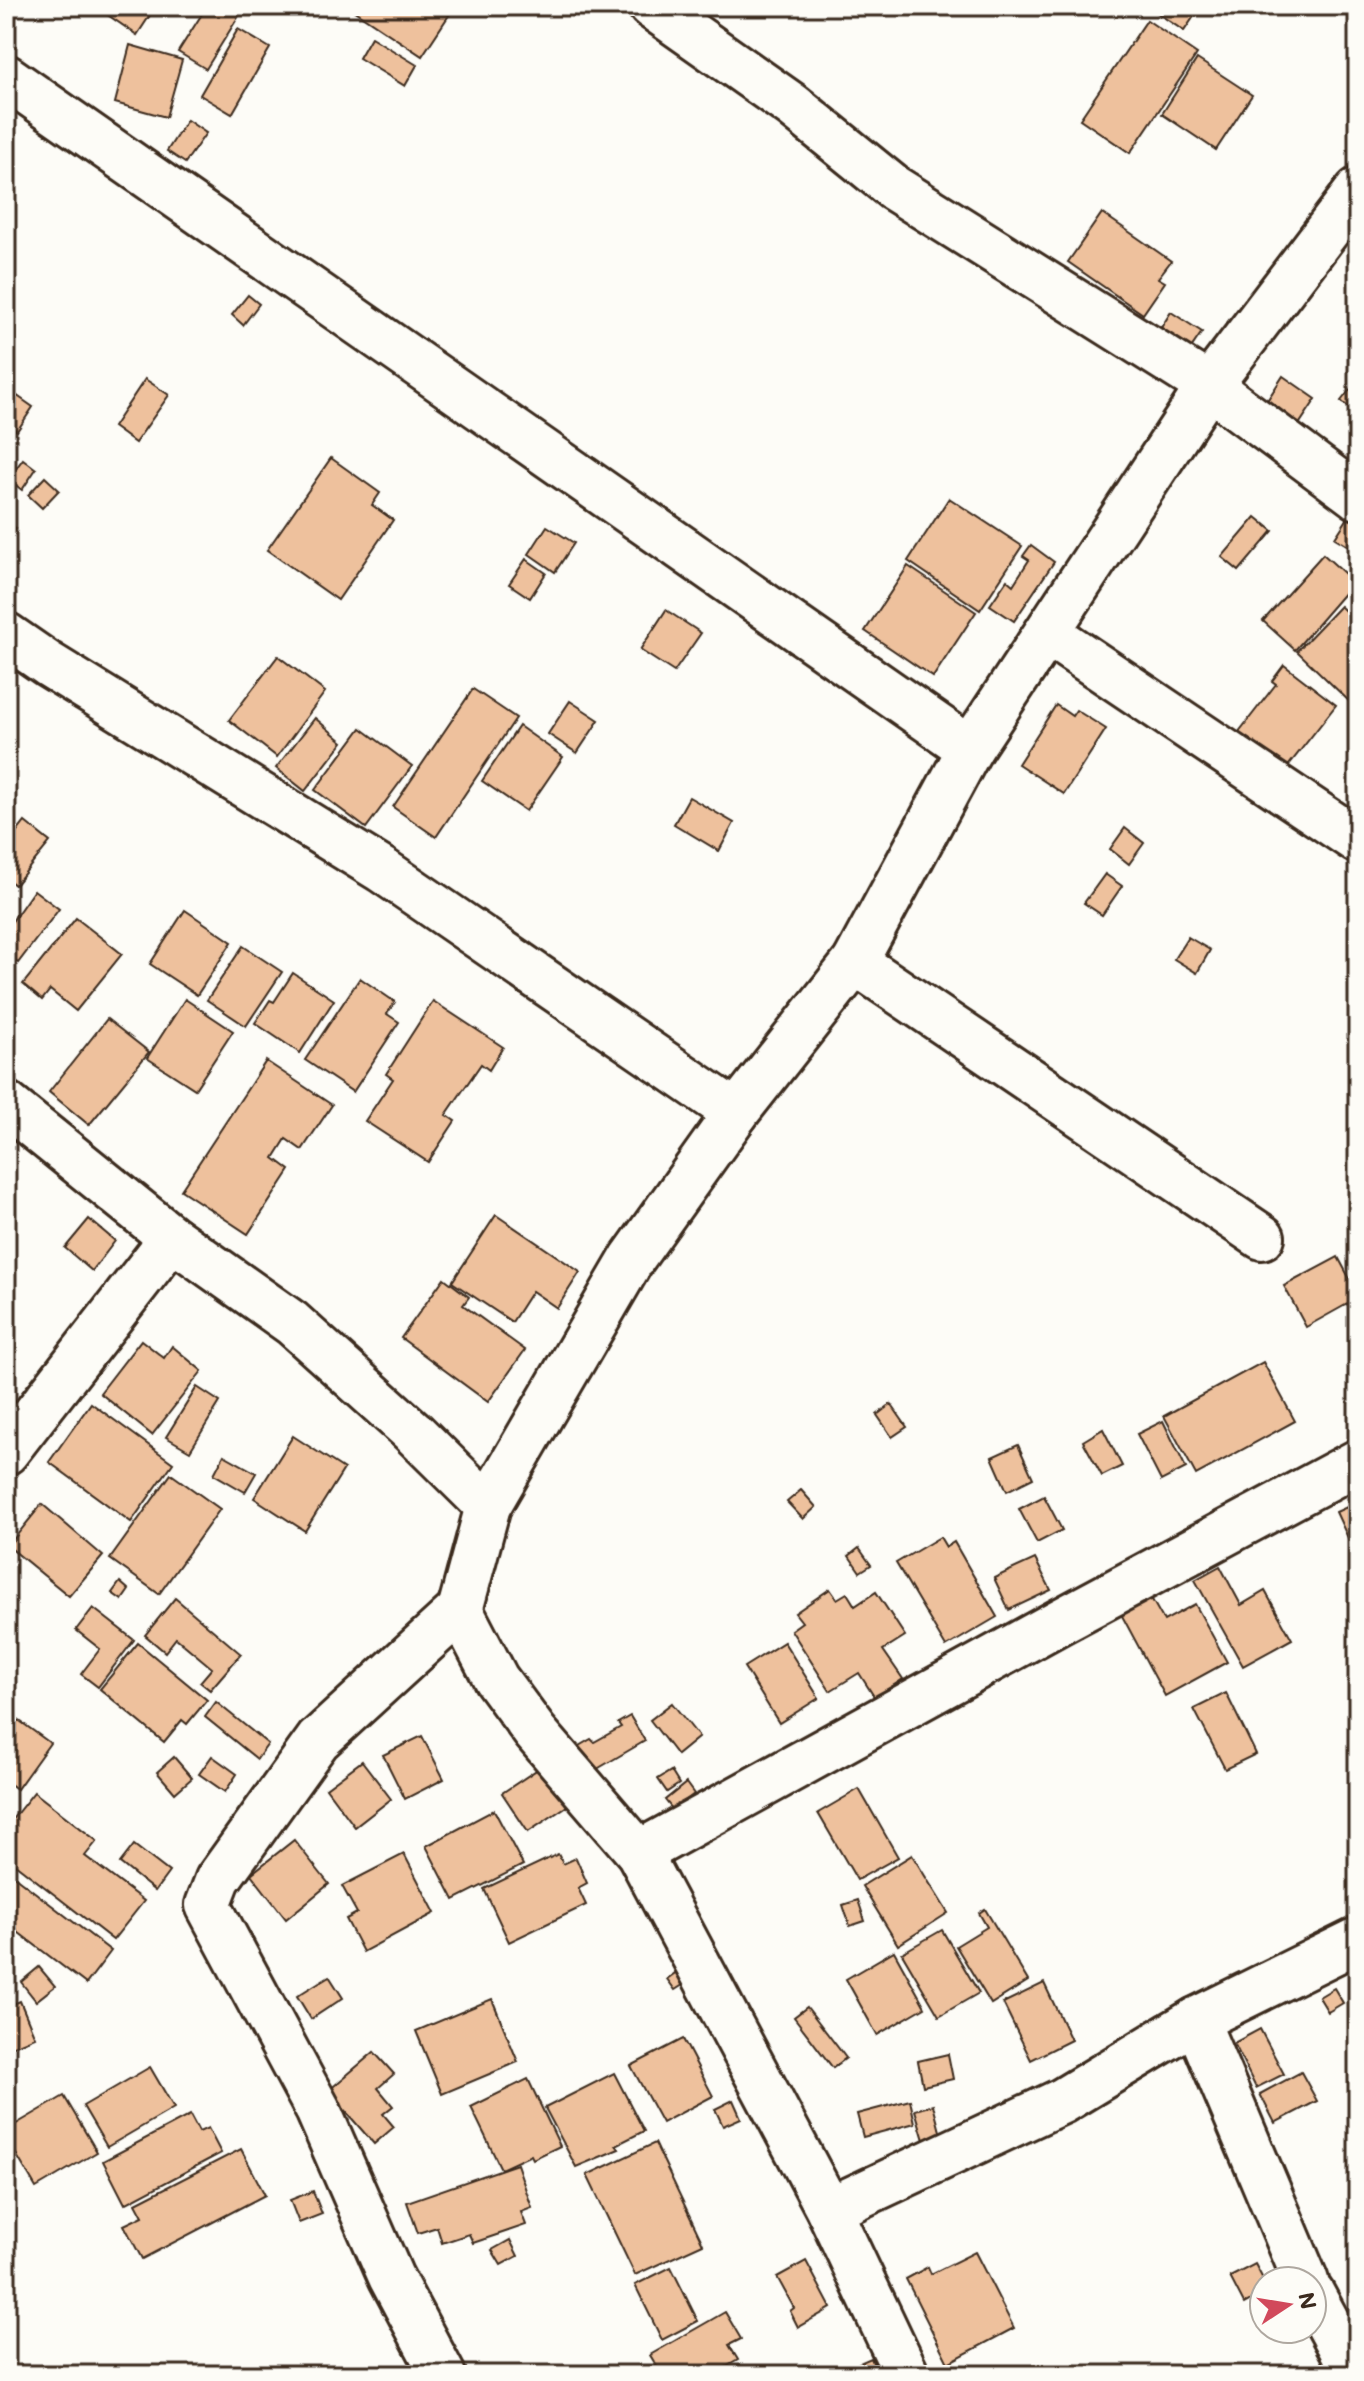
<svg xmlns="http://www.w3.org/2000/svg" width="1364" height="2381" viewBox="0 0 1364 2381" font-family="Mali,sans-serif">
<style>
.building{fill:#eec19d;stroke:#3b2a1e;stroke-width:2}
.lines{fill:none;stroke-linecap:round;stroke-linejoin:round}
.minor-casing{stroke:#3b2a1e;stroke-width:50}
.minor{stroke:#fdfcf7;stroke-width:44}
</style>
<rect width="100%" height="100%" fill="#fdfcf7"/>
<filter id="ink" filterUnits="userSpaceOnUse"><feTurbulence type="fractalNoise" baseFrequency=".0125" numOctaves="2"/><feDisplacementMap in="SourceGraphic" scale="16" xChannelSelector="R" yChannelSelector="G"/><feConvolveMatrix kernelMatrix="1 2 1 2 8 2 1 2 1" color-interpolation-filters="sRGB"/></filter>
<g filter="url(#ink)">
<!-- building -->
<g class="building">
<polygon points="101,6 156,6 137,35 99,9"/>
<polygon points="207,6 245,6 206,69 178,52"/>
<polygon points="347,6 455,6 422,56"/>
<polygon points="1158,6 1201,6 1184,31 1156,12 1160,7"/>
<polygon points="1147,20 1197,54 1130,153 1080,119"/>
<polygon points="238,29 270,48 232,114 200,95"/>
<polygon points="371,37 417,65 405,86 359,58"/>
<polygon points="130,45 182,60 166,117 115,103"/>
<polygon points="1197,59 1252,95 1216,150 1162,114"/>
<polygon points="187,120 206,133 185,163 167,151"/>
<polygon points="1102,213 1171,261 1158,278 1165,282 1143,314 1068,262"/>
<polygon points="248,295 259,304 243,325 232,315"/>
<polygon points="1171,312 1202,332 1187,354 1157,334"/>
<polygon points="1283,376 1316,399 1292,435 1259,413"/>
<polygon points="145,379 169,395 135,443 113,427"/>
<polygon points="1356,382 1358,404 1353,411 1341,401"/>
<polygon points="6,388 33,407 17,431 6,423"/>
<polygon points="331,458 380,493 372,505 393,520 338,600 267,550"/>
<polygon points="23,459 36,469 22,490 8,479"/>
<polygon points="45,477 59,490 42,508 28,495"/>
<polygon points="949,498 1022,546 980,610 908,561"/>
<polygon points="1353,510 1358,513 1358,545 1355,550 1335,538"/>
<polygon points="1256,517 1273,531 1239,571 1222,557"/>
<polygon points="6,522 16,528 6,545"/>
<polygon points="547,526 574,543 555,572 529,554"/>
<polygon points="1031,545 1054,562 1014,621 990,605 1007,580 1013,585 1029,560 1023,556"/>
<polygon points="1323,554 1354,582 1295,650 1263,621"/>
<polygon points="526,559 546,573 530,598 509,584"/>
<polygon points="908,566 976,612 933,677 865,631"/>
<polygon points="1340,606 1358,623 1358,700 1353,705 1297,651"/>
<polygon points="666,610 701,633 674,672 640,650"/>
<polygon points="278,656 325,692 277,757 229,720"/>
<polygon points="1284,665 1336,705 1285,770 1238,733 1276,684 1272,681"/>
<polygon points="473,689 516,718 436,837 393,807"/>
<polygon points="570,701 599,720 577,753 548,734"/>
<polygon points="1056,705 1072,716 1076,710 1106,729 1064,794 1018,764"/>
<polygon points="315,718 343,742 305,791 276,768"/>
<polygon points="519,726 563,757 526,811 482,781"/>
<polygon points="361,728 412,766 366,828 315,790"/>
<polygon points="689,797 734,823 719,851 674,824"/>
<polygon points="25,822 50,842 15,885 6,878 6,846"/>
<polygon points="1125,828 1144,843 1129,864 1110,849"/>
<polygon points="1105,874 1122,886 1102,915 1084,903"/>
<polygon points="34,890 59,909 18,963 6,954 6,930"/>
<polygon points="185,910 232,942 197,995 150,964"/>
<polygon points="76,918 122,954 76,1011 50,990 42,1000 23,984"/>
<polygon points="1188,937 1210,950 1197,973 1174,959"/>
<polygon points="243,946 282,972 246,1026 207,1000"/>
<polygon points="293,973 334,1000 300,1053 255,1023 270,1000 274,1002"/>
<polygon points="360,978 395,1002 387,1014 399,1022 353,1092 305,1060"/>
<polygon points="185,999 233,1031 195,1089 147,1058"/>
<polygon points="433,1001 503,1047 489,1070 481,1064 446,1115 455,1121 428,1162 365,1121 393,1079 386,1074"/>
<polygon points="107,1019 149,1052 89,1125 49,1092"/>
<polygon points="266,1061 332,1105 302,1150 286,1139 274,1158 290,1170 248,1234 181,1190"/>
<polygon points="496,1215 580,1272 557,1308 532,1291 512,1322 452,1282"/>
<polygon points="89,1219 115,1241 92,1271 65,1248"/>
<polygon points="1338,1257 1358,1294 1358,1298 1306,1327 1284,1286"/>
<polygon points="444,1278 469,1297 463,1305 525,1350 488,1402 401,1338"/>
<polygon points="141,1340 164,1358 172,1346 202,1371 152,1435 100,1393"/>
<polygon points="1263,1362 1295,1421 1196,1475 1164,1416"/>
<polygon points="197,1387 220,1402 190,1451 166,1437"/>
<polygon points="91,1403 173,1463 131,1522 49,1462"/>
<polygon points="891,1404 907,1427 892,1437 877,1415"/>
<polygon points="1163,1421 1186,1468 1161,1481 1137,1434"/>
<polygon points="1103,1429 1122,1466 1102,1476 1083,1441"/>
<polygon points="293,1436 344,1469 305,1531 254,1498"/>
<polygon points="1018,1445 1033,1478 1007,1491 992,1457"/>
<polygon points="224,1455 256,1473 245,1492 214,1474"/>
<polygon points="171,1474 220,1509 159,1594 110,1559"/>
<polygon points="801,1490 816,1507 803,1519 787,1502"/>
<polygon points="1044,1496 1062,1530 1037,1543 1019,1509"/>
<polygon points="1358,1502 1358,1536 1349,1540 1336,1512"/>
<polygon points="42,1504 103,1556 69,1596 8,1546"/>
<polygon points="940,1537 946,1547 954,1542 997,1617 946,1647 896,1563"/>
<polygon points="859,1548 871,1565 860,1572 849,1556"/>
<polygon points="1035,1559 1051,1590 1009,1610 994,1578"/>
<polygon points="1220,1566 1241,1605 1265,1591 1292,1639 1243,1666 1195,1580"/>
<polygon points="120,1582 129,1590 122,1600 112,1593"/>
<polygon points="830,1589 837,1599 847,1593 855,1606 876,1592 905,1636 883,1650 903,1679 875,1698 859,1673 830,1691 791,1630 802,1622 795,1613"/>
<polygon points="175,1598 241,1654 210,1690 200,1682 212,1668 176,1638 165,1652 145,1635"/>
<polygon points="1151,1598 1164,1621 1195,1604 1227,1662 1165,1696 1121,1614"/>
<polygon points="93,1608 134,1640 98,1687 81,1674 100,1649 76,1630"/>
<polygon points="784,1642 819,1698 779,1723 744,1667"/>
<polygon points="138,1643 207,1700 187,1724 182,1720 164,1742 100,1689"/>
<polygon points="1226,1693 1256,1754 1225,1769 1194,1709"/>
<polygon points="216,1702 268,1744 257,1759 205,1717"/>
<polygon points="672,1703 699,1737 677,1755 650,1720"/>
<polygon points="6,1711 50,1743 17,1789 6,1781"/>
<polygon points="630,1716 645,1741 592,1772 577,1747 591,1739 594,1742 621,1727 618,1723"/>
<polygon points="422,1736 444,1779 405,1799 383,1755"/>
<polygon points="212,1756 237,1774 225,1792 199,1774"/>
<polygon points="174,1757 192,1778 175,1793 157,1772"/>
<polygon points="362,1761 391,1799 355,1827 326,1788"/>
<polygon points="541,1767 567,1806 528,1832 502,1793"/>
<polygon points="671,1771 679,1784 667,1792 658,1779"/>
<polygon points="686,1783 694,1794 673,1810 665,1800"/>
<polygon points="859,1789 898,1857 857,1880 818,1813"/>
<polygon points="34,1792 97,1841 85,1856 144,1901 113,1940 6,1857 6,1827"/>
<polygon points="494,1810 523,1865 454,1900 426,1846"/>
<polygon points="294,1840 329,1884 286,1919 251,1874"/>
<polygon points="134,1845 169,1872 155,1891 120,1863"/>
<polygon points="404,1854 435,1913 363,1952 346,1919 357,1913 342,1886"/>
<polygon points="558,1854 563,1864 576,1858 587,1883 578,1888 586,1905 509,1942 484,1889"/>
<polygon points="912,1855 948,1913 898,1945 862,1886"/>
<polygon points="6,1870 111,1951 86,1984 6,1923"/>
<polygon points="858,1900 865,1921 850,1926 843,1905"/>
<polygon points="985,1909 1028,1981 991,2004 956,1946 987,1927 979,1913"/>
<polygon points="942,1930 979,1993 939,2016 902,1953"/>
<polygon points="894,1951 925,2007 877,2035 846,1979"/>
<polygon points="39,1967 55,1986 36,2001 21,1982"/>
<polygon points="678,1971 686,1983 675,1990 667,1979"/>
<polygon points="329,1976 343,1998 311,2019 297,1996"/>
<polygon points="1044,1983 1071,2040 1031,2060 1003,2003"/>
<polygon points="1334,1988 1343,2003 1328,2012 1319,1997"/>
<polygon points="492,1999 518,2062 442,2094 416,2031"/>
<polygon points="20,2001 35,2037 6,2049 6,2007"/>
<polygon points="807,2007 846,2058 833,2068 794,2017"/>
<polygon points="1260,2029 1284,2074 1256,2088 1234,2043"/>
<polygon points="683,2039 713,2096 662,2123 631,2066"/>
<polygon points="374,2052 394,2074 378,2088 393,2106 383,2114 394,2127 374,2144 328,2091"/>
<polygon points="948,2054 953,2079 923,2086 918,2061"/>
<polygon points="150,2067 174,2108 107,2147 83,2106"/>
<polygon points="1301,2072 1317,2101 1275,2123 1260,2094"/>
<polygon points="614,2073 644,2131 616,2145 619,2149 576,2167 545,2108"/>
<polygon points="528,2079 560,2146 533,2159 531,2155 501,2169 471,2107"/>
<polygon points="64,2096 97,2152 36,2188 6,2137 6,2130"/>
<polygon points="733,2100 741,2118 723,2126 715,2109"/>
<polygon points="910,2100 915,2123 863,2137 857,2114"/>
<polygon points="933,2105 941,2135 924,2140 915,2110"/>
<polygon points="190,2115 199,2132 208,2128 221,2153 125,2204 103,2161"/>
<polygon points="655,2143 703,2244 635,2275 587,2175"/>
<polygon points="241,2149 265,2195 142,2259 124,2225 143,2216 136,2203"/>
<polygon points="517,2164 532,2208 521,2212 526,2225 473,2243 469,2234 442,2243 437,2227 418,2233 407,2202"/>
<polygon points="313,2191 322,2214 299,2223 290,2200"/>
<polygon points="510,2240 518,2256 501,2265 492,2250"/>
<polygon points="975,2252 1014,2328 948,2363 906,2279 928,2267 931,2274"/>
<polygon points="806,2261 831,2308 798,2327 790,2311 794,2308 777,2277"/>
<polygon points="1255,2264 1264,2281 1264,2293 1244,2304 1230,2277"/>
<polygon points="671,2267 698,2321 662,2340 635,2285"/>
<polygon points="725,2312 741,2339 729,2345 738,2360 712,2375 662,2375 650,2355"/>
<polygon points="871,2358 878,2375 832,2375"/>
</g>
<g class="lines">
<!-- minor casing -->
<g class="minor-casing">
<g id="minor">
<polyline points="651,6 793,106 894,188 1209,386 1358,497"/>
<polyline points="6,77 970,749"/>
<polyline points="1048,633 1358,841"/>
<polyline points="6,635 48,664 382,870 736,1113"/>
<polyline points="855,962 1262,1237"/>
<polyline points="6,1104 172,1238 292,1323 412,1431 488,1506"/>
<polyline points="6,1452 172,1238"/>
<polyline points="639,1853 1059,1622 1358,1462"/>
<polyline points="1196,2020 1306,2281"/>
<polyline points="829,2210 1062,2101 1196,2020 1358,1940"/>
<polyline points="1312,2294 1356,2375"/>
<polyline points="443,2375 391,2277 318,2110 208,1905 218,1879 318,1740 460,1610"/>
<polyline points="907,2375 829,2210 639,1853 535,1732 496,1679 460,1610 488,1506 632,1259 736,1113 855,962 970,749 1209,386 1358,190"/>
</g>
</g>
<!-- minor -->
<use href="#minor" class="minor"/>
</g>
</g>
<!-- margin -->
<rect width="1364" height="2381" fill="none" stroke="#fdfcf7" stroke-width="32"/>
<rect x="16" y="16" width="1332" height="2349" fill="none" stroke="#3b2a1e" stroke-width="3" filter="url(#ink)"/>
<!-- north arrow -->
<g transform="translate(1288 2305) rotate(78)"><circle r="38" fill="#fdfcf7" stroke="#afa8a0" stroke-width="2"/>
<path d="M0-6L14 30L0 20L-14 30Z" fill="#d1495b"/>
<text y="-12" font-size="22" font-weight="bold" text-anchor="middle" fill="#3b2a1e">N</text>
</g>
</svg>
